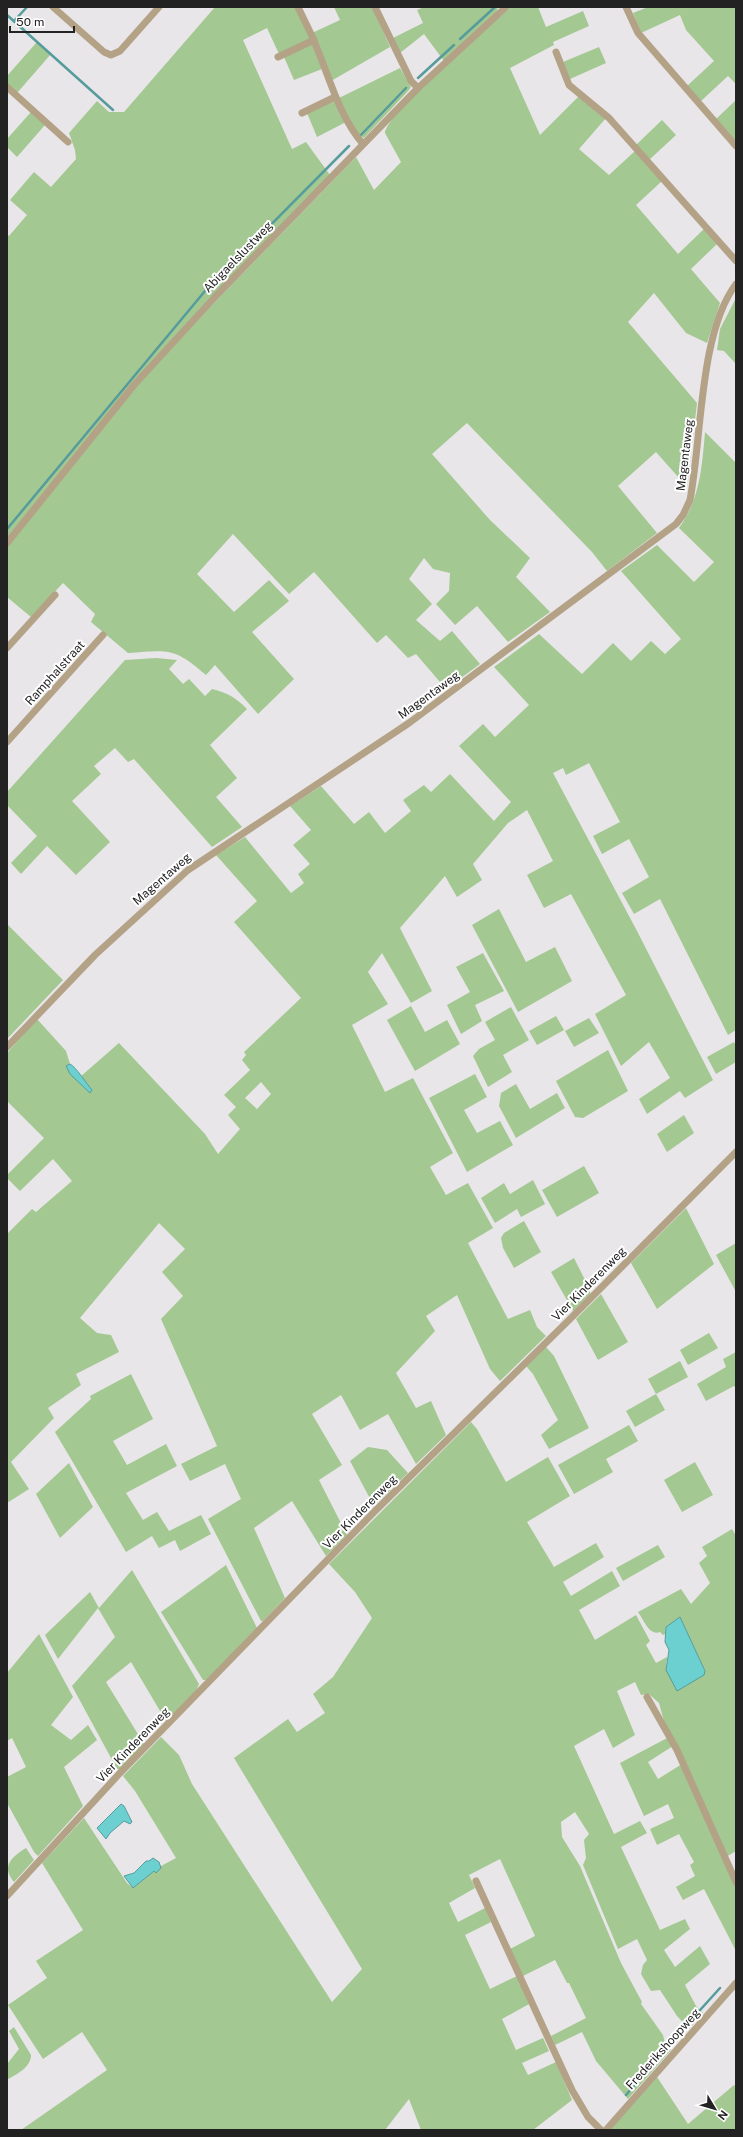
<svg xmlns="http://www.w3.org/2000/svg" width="743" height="2137" viewBox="0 0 743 2137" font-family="'Public Sans',sans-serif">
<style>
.green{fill:#a3c891;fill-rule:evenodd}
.water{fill:#6cd0d0;stroke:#569c9c}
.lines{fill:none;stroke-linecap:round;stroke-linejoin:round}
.stream{stroke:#569c9c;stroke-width:2.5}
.minor{stroke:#b4a287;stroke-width:7}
.labels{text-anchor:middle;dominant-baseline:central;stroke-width:4;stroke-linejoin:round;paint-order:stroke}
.street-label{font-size:12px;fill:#232223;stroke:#fff}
</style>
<rect width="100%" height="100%" fill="#e9e6e9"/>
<!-- green -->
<g class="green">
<polygon points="215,7 295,7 310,39 279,54 267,28 243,40 292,149 306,142 330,175 133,382 7,539 7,234 9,236 27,215 10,200 34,172 51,187 76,159 75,150 69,133 97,101 109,112 124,112"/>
<polygon points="334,7 372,7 390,47 331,81 312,33 340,20"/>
<polygon points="424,7 498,7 496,13 444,61 424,34 400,53 393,38 423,23 417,10"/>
<path d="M511 7H538L546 27 583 11 589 26 553 42 554 45 510 68 540 135 579 96 606 118 579 149 609 175 635 151 662 181 636 205 678 254 704 229 717 244 691 269 720 303 707 343 686 333 654 293 628 322 697 403 687 487 656 452 618 486 657 533 607 571 592 552 467 423 432 454 490 520 530 558 516 577 550 612 508 642 477 606 455 625 436 604 449 591 450 573 433 569 424 558 409 579 432 604 416 620 440 641 452 631 480 664 446 689 416 654 408 658 386 635 377 643 314 572 289 594 233 534 197 574 234 612 269 580 289 601 252 632 294 679 258 714 215 665 206 675C174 647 169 650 128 653L91 622 95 614 63 583 31 617 7 597V546L136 386 214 303 356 157 374 190 401 162 385 133C386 113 490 26 511 7Z"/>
<polygon points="648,7 736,7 736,84 728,76 701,101 687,86 714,61 686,30 680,15 641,33 633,13"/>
<polygon points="37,42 51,54 17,93 7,84 7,76"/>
<polygon points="313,43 322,69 294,80 284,57"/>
<polygon points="599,47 606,63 570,79 563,62"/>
<path d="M400 68 411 87 409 90 364 138C352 131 345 110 339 98Z"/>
<polygon points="736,100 736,141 716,119"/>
<polygon points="334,101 346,122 317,137 307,113"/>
<polygon points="31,112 45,125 17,157 7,147 7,139"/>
<polygon points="662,120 676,135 649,160 636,145"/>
<polygon points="736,298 736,364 724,351 717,350 720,329"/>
<path d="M705 432 736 463V1030L728 1035 660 899 634 914 622 893 649 877 629 839 602 854 593 836 620 822 589 763 566 775 563 768 553 773 637 931 713 1080 685 1098 680 1091 647 1114 639 1099 670 1078 649 1042 621 1066 595 1014 626 995 571 894 544 908 527 875 553 861 527 810 508 823 473 864 482 880 457 897 445 876 400 928 432 991 411 1003 382 953 368 972 388 1004 352 1025 385 1092 413 1078 453 1153 430 1167 446 1195 468 1183 493 1228 468 1243 508 1319 530 1310 537 1327 546 1336 500 1381 490 1369 457 1295 426 1316 435 1331 396 1373 416 1408 431 1401 446 1435 416 1464 388 1414 360 1430 341 1395 312 1414 342 1465 319 1480 347 1535 326 1556 292 1501 254 1528 285 1598 263 1621H261L208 1519 241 1499 225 1464 190 1481 181 1464 217 1446 161 1319 183 1296 162 1272 185 1249 159 1223 80 1318 97 1333 111 1335 119 1352 76 1374 81 1385 48 1408 54 1418 11 1462 29 1489 7 1503V1234L32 1209 36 1212 72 1181 53 1159 20 1191 7 1178V1175L44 1138 7 1101V1053L37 1019 66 1051 70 1064 66 1066 92 1090 80 1077 119 1043 205 1134 218 1154 240 1129 228 1115 236 1107 224 1095 250 1070 242 1060 246 1055 244 1052 301 998 234 922 257 901 216 855 245 837 291 893 304 883 298 874 310 864 293 845 311 830 290 806 321 786 354 824 369 812 385 833 411 811 403 800 424 785 431 792 450 774 494 821 511 802 459 746 483 724 495 737 529 705 494 667 539 634 582 674 613 643 631 661 651 641 665 654 681 639 621 571 657 545 694 582 714 562 679 528C700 499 702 467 705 432ZM261 1082 271 1094 257 1109 245 1098Z"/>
<path d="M156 658 177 660 169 669 183 684 189 679 205 696 212 689C228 693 235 697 247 709L210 745 237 778 216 797 242 827 212 847 134 759 128 762 115 748 94 766 101 774 72 801 110 842 76 875 47 846 21 874 11 863 37 836 7 805V792L125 660Z"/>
<polygon points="499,909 526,962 555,947 572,981 518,1012 472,925"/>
<polygon points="7,924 63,980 7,1039"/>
<polygon points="483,953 504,991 475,1005 482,1021 461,1034 447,1005 470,992 456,967"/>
<polygon points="411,1006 425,1032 447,1020 460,1044 415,1071 387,1020"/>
<polygon points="511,1007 529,1040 503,1055 512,1072 488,1087 473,1056 479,1049 495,1040 485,1022"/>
<polygon points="556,1016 564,1030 537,1045 529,1031"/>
<polygon points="589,1018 599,1033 574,1047 565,1031"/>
<polygon points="734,1042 736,1047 736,1062 716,1074 707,1057"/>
<polygon points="608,1050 628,1091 583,1118 575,1117 556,1081"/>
<polygon points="475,1074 487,1097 464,1110 477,1133 500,1121 513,1145 467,1172 429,1098"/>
<polygon points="516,1084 530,1109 557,1093 565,1108 516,1138 499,1106 501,1093"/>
<polygon points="684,1115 694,1133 667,1152 657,1134"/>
<polygon points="584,1166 599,1193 557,1217 542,1190"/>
<polygon points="533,1180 545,1204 521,1217 517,1209 495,1223 481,1198 504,1183 510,1194"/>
<polygon points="686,1208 714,1264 657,1309 631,1263"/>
<polygon points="524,1221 541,1252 514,1268 503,1248 501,1238 504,1233"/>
<polygon points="736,1243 736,1292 716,1255"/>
<polygon points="574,1258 590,1290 590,1294 573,1311 551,1272"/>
<polygon points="601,1294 628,1342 598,1360 576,1319"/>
<polygon points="709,1333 718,1348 688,1365 680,1350"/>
<polygon points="546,1347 554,1356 589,1428 549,1449 541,1435 558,1420 533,1374 526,1366"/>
<polygon points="736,1352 736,1388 734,1386 706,1401 697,1384 726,1367 723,1359"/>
<polygon points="680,1361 688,1377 656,1394 665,1410 635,1427 626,1411 656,1394 648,1379"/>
<polygon points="131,1374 153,1419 113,1441 127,1465 166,1444 177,1466 126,1493 143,1520 157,1512 169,1531 201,1515 211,1534 180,1551 175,1540 159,1548 152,1536 126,1552 55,1432 91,1399 90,1396"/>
<path d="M471 1422 477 1429 506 1482 548 1457 570 1496 527 1522 554 1567 596 1543 604 1557 563 1582 571 1596 612 1571 620 1586 579 1610 595 1640 636 1615 650 1641 646 1645 656 1663 667 1657 666 1670 705 1671 680 1617 666 1627 665 1634 663 1635 660 1632C649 1636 644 1620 638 1612L681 1589 691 1604 710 1583 699 1563 707 1556 702 1547 732 1529 736 1536V1851L726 1857 665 1725 659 1703 649 1694 641 1695 635 1682 617 1691 635 1735 613 1748 604 1729 574 1746 614 1834 640 1821 647 1833 621 1847 660 1930 685 1919 690 1929 664 1950 675 1967 700 1946 710 1964 685 1985 696 2006 703 2013 689 2029 677 2016 660 1990 651 1991 641 1974 643 1965 647 1960 637 1939 618 1949 583 1865 586 1858 584 1840 589 1834 575 1812 561 1822 562 1837 580 1866 621 1963 642 2002 641 2004 663 2035 665 2044 671 2047V2050L628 2099 596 2061 582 2032 555 2045 551 2036 586 2018 569 1983H567L555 1960 523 1976 510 1949 535 1936 500 1859 469 1875 475 1888 449 1903 458 1922 485 1908 491 1922 465 1935 490 1989 517 1976 529 2004 502 2019 516 2050 543 2038 549 2051 522 2063 528 2075 556 2062 572 2100 533 2130H421L409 2099 385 2130H21L107 2070 82 2032 43 2059 8 2005 47 1978 36 1961 83 1930 42 1863 84 1818 127 1883 133 1888 154 1871 156 1873 161 1866 176 1858 135 1791 123 1776 161 1737 179 1755 192 1784 332 2002 362 1969 234 1758 288 1719 297 1732 325 1713 313 1694 333 1677 372 1618 355 1592 329 1564Z"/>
<polygon points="629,1425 638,1441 606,1459 613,1472 574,1494 558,1465"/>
<polygon points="368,1447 387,1450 408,1473 374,1506 350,1461"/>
<polygon points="695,1462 713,1495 682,1512 664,1480"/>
<polygon points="69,1463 93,1507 60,1538 36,1494"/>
<polygon points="658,1545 665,1557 623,1581 616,1568"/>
<polygon points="226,1565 257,1628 207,1680 203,1680 161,1612"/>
<polygon points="132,1570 199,1684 196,1691 166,1721 131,1662 106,1682 144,1744 120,1769 117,1769 72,1686 115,1637 98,1608 58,1659 45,1635 90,1592 99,1608"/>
<polygon points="39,1634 73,1697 51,1725 71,1740 88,1725 97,1740 64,1767 83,1806 38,1856 34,1852 7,1803 7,1777 26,1767 12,1738 7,1741 7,1673"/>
<polygon points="669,1737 673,1746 648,1762 658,1779 682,1764 736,1887 736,1951 704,1889 683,1900 676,1887 695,1876 690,1865 694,1862 679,1834 657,1845 650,1829 674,1818 668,1804 644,1816 620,1763"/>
<path d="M26 1848 34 1860 14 1882C0 1866 13 1856 26 1848Z"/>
<path d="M14 2027 31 2055C31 2068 16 2074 7 2080V2064L19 2049 9 2031Z"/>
<polygon points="657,2077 688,2124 734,2085 736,2088 736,2130 610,2130"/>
</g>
<!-- water -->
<g class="water">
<path d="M70 1064C76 1067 86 1083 92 1090L90 1093 70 1074 66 1066Z"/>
<polygon points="680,1617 705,1671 704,1675 677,1691 666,1670 669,1650 665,1642 666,1627"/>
<polygon points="121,1804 124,1806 132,1822 130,1824 124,1821 110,1833 106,1839 97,1828"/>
<polygon points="153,1858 159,1862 161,1868 156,1873 154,1871 133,1888 124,1876 134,1873 146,1861 149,1861"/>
</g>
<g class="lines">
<!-- stream -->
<g class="stream">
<polyline points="7,15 113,110"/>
<polyline points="14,21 27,7"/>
<polyline points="460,39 495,7"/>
<polyline points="418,78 454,45"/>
<polyline points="359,137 406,88"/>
<polyline points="7,529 205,291 349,146"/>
<polyline points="673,2040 720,1988"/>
<polyline points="626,2095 668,2046"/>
</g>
<!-- minor -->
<g class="minor">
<polyline points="53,7 104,52 111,55 120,51 159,7"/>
<path d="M298 7C303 18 309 29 314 41 329 75 338 115 363 144"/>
<polyline points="375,7 411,81 418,88"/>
<polyline points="626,7 638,33 736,146"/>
<polyline points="556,52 569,85 609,118 736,261"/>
<polyline points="278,57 314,40"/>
<polyline points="7,87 68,142"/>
<polyline points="302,113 335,97"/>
<polyline points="7,543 134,385 215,297 418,88 506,7"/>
<polyline points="7,648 55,595"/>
<polyline points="7,742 103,635"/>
<path d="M7 1047 95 955 188 870 409 723 676 524 683 515 690 500C702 438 699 333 736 284"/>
<polyline points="647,1697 677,1750 736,1882"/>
<polyline points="476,1881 572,2090 588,2117 601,2130"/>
<polyline points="7,1896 119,1774 375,1511 570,1319 736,1152"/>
<polyline points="606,2130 736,1983"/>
</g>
</g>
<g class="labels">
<!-- street labels -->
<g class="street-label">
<text transform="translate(238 257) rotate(-46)">Abigaelslustweg</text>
<text transform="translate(685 455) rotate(-83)">Magentaweg</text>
<text transform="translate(55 673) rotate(-48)">Ramphalstraat</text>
<text transform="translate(429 695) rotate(-36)">Magentaweg</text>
<text transform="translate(162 879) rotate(-41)">Magentaweg</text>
<text transform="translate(589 1284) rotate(-45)">Vier Kinderenweg</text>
<text transform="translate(360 1512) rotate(-45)">Vier Kinderenweg</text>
<text transform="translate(133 1745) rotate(-46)">Vier Kinderenweg</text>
<text transform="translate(663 2049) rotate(-48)">Frederikshoopweg</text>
</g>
</g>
<!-- border -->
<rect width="743" height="2137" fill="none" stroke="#232223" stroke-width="16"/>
<!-- north arrow -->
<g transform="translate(715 2109) rotate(128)" stroke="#ffffff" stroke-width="3" paint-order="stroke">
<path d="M0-3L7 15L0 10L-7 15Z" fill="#232223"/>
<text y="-6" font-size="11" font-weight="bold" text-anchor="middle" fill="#232223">N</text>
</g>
<!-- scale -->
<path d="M10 26v6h64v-6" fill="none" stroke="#232223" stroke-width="2"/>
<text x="16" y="26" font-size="12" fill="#232223" stroke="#ffffff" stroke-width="3" paint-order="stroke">50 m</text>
</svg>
